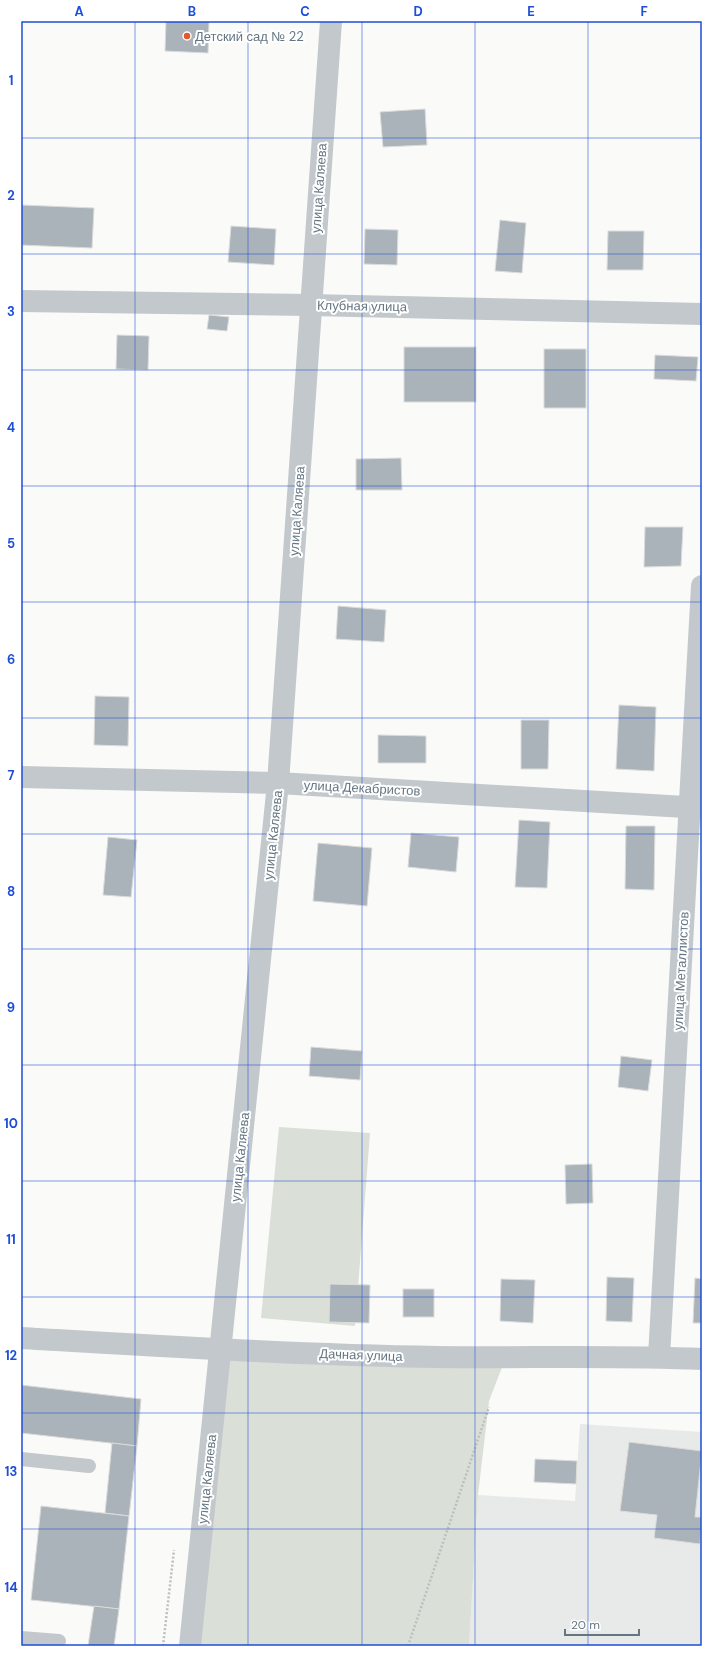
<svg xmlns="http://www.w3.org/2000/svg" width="723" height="1667" viewBox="0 0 723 1667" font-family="'DM Sans',sans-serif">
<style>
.built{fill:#e8e9e9}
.green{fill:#dadfd7}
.building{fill:#aab3b9;stroke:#dcdcda}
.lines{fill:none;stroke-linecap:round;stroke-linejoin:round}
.path{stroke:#bbbfc2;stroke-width:2.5;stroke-dasharray:2 2;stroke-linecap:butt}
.service{stroke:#c3c8cc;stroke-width:14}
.minor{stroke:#c3c8cc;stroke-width:22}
.tertiary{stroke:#c3c8cc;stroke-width:22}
.grid{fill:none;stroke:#1d4ed8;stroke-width:1;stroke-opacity:0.55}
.poi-dot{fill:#e4572e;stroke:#fff;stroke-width:1.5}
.labels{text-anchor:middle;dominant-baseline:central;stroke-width:4;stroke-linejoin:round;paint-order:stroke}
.poi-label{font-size:13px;fill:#657683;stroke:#fff;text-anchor:start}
.street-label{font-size:13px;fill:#657683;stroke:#fff}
.neatline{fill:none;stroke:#1d4ed8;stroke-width:1.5}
.grid-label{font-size:13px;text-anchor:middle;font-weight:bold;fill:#1d4ed8}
</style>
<rect width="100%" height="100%" fill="#fafaf8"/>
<!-- built -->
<polygon class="built" points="580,1424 702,1432 702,1646 469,1646 478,1495 575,1501"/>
<!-- green -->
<g class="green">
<polygon points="279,1127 370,1133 355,1326 261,1318"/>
<polygon points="221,1350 506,1357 489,1401 478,1495 469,1646 190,1646"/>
</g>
<!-- building -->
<g class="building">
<polygon points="166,21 209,21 208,53 165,51"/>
<polygon points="425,109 427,145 383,147 380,112"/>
<polygon points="21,205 94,208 92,248 21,245"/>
<polygon points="500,220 526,223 522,273 495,271"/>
<polygon points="231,226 276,229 274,265 228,262"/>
<polygon points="365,229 398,230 397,265 364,264"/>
<polygon points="608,231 644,231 643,270 607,270"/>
<polygon points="209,315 229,317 227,331 207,329"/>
<polygon points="117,335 149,336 148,370 116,369"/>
<rect x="404" y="347" width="72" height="55"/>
<rect x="544" y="349" width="42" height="59"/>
<polygon points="655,355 698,357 696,381 654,379"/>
<polygon points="401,458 402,490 356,490 356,459"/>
<polygon points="645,527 683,527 681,566 644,567"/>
<polygon points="338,606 386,610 384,642 336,639"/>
<polygon points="95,696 129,697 128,746 94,745"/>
<polygon points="619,705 656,707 654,771 616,769"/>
<polygon points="521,720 549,720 548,769 521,769"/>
<polygon points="378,735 426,736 426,763 378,763"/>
<polygon points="519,820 550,822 547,888 515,887"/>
<polygon points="626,826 655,826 654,890 625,889"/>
<polygon points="411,833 459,837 456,872 408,867"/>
<polygon points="108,837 137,840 131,897 103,895"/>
<polygon points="318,843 372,848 367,906 313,901"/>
<polygon points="311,1047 362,1051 360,1080 309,1076"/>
<polygon points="621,1056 652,1060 648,1091 618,1087"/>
<polygon points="592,1164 593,1203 566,1204 565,1165"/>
<polygon points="607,1277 634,1278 632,1322 606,1321"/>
<polygon points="695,1278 702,1279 702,1323 693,1323"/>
<polygon points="501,1279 535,1280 533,1323 500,1321"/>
<polygon points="330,1284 370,1285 369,1323 329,1322"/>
<rect x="403" y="1289" width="31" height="28"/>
<polygon points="21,1385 141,1399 137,1446 21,1433"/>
<polygon points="629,1442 702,1451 695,1517 702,1517 700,1544 654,1538 657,1515 620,1511"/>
<polygon points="112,1443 137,1446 129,1516 105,1513"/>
<polygon points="535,1459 577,1461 576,1484 534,1482"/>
<polygon points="41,1506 129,1516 119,1609 31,1600"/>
<polygon points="94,1606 119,1609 114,1646 88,1646"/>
</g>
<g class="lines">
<!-- path -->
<g class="path">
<polyline points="163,1646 174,1550"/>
<polyline points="408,1646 489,1407"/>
</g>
<!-- service -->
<g class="service">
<polyline points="21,1459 89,1466"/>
<polyline points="21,1638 59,1641"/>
</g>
<!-- minor -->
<g class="minor">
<polyline points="21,301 310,305 702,314"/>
<polyline points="21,777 278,783 702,808"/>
<path d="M21 1338C160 1346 299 1355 438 1357 526 1358 614 1355 702 1359"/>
<polyline points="659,1357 702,586"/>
</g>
<!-- tertiary -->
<polyline class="tertiary" points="190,1646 278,783 331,21"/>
</g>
<!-- grid -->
<path class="grid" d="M135 21V1646M248 21V1646M362 21V1646M475 21V1646M588 21V1646M21 138H702M21 254H702M21 370H702M21 486H702M21 602H702M21 718H702M21 834H702M21 949H702M21 1065H702M21 1181H702M21 1297H702M21 1413H702M21 1529H702"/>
<!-- markers -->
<circle class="poi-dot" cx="187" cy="36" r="4"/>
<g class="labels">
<!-- poi labels -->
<g class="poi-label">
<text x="195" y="36">Детский сад № 22</text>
</g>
<!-- street labels -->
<g class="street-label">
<text transform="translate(319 188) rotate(-86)">улица Каляева</text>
<text transform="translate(362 306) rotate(1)">Клубная улица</text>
<text transform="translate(297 511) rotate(-86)">улица Каляева</text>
<text transform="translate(362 788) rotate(3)">улица Декабристов</text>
<text transform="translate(273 835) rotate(-84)">улица Каляева</text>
<text transform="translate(681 971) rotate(-87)">улица Металлистов</text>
<text transform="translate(240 1157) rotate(-84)">улица Каляева</text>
<text transform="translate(361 1355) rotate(2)">Дачная улица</text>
<text transform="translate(207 1479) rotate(-84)">улица Каляева</text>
</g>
</g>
<!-- border -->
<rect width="723" height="1667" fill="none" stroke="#ffffff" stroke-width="44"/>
<!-- scale -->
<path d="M565 1629v6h74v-6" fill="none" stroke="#657683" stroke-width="2"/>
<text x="571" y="1629" font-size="12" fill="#657683" stroke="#ffffff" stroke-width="3" paint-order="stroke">20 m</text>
<rect x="22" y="22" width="679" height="1623" class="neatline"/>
<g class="grid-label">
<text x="79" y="16">A</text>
<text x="192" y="16">B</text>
<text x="305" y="16">C</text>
<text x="418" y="16">D</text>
<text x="531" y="16">E</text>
<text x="644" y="16">F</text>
<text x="11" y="85">1</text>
<text x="11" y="200">2</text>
<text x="11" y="316">3</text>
<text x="11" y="432">4</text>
<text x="11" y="548">5</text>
<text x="11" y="664">6</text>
<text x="11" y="780">7</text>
<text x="11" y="896">8</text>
<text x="11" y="1012">9</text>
<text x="11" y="1128">10</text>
<text x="11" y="1244">11</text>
<text x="11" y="1360">12</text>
<text x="11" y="1476">13</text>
<text x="11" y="1592">14</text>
</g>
</svg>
